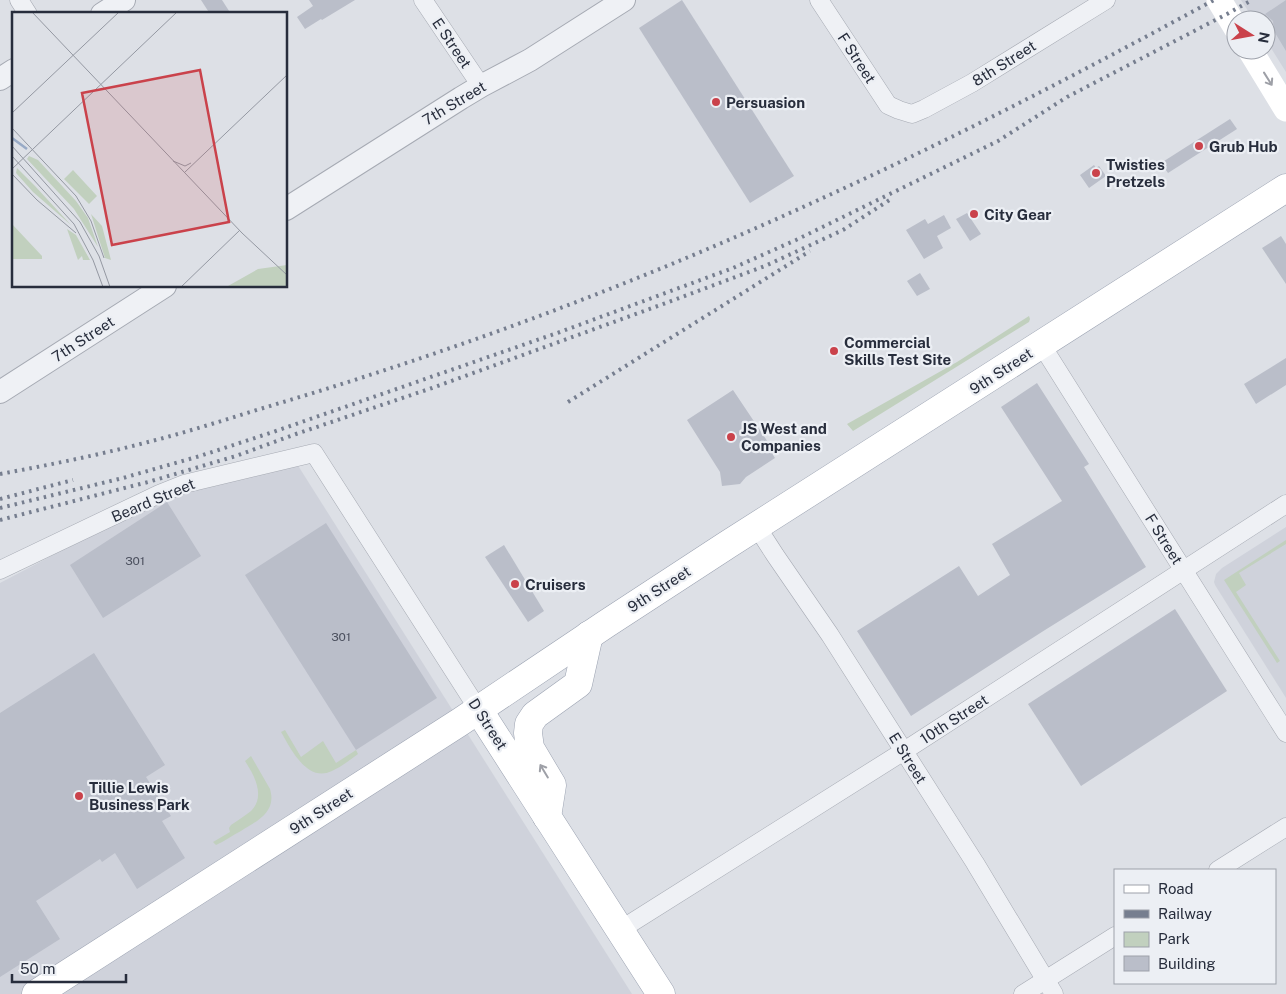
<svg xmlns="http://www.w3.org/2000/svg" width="1286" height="994" viewBox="0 0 1286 994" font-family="'Public Sans',sans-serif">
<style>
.built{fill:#cfd2db}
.green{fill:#c1d0be}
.building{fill:#babec9}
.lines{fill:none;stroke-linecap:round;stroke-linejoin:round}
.minor-casing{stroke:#a6aab3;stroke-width:19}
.tertiary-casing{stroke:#a6aab3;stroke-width:24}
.primary-casing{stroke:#9ca3b2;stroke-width:29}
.minor{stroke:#eff1f5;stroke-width:18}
.tertiary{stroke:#eff1f5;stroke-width:22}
.secondary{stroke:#fff;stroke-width:25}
.primary{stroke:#fff;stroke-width:28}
.rail{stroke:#767e8f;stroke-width:4;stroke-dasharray:2.5 5;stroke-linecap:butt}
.oneway{stroke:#9ea0a7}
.poi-dot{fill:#ca424b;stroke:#eceff4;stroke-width:2}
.labels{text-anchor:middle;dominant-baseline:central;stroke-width:4.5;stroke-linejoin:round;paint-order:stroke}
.number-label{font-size:12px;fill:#4c515f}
.street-label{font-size:15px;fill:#272d3c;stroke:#eceff4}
.poi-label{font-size:15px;font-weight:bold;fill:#272d3c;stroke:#eceff4;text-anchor:start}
.inset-river{fill:none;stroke:#98aac6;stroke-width:2.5}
.inset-road{fill:none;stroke:#9498a2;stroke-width:1}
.view{fill:#ca424b;fill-opacity:0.15;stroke:#ca424b;stroke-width:2.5}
.inset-edge{fill:none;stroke:#272d3c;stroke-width:2.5}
</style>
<rect width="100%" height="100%" fill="#dde0e6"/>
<!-- built -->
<g class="built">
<polygon points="1241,0 1286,0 1286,72 1266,40 1266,20 1254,20"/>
<polygon points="297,464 632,994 0,994 0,583 158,500"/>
<polygon points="1286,527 1286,698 1215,585 1214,582 1216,574 1222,568"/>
</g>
<!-- green -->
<g class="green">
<polygon points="1029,316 1030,319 1029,322 853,431 847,424 957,362"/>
<polygon points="1286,540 1286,544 1239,573 1246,585 1236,592 1280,661 1277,663 1224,580"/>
<path d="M285 730 301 757 323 741 336 763 356 750 358 754C350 760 341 767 332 771 307 783 291 749 281 732Z"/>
<path d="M251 756 270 789C277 812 257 821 241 831 233 835 225 841 216 845L213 842 230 832 229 828 231 825C238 820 245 816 251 811 266 796 254 775 245 761Z"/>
</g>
<!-- building -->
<g class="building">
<polygon points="201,0 222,0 231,14 210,14"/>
<polygon points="309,0 355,0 322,20 321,19 305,29 297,17 313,6"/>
<polygon points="682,0 794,176 750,203 639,28"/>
<polygon points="1286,0 1286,51 1274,31 1273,21 1265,14"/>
<polygon points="1230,119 1237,129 1168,173 1161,163"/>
<polygon points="1094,165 1096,168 1099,166 1106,176 1089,188 1080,175"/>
<polygon points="967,213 981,234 970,241 956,219"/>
<polygon points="944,215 951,228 937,236 943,248 924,259 906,230 925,219 928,224"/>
<polygon points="1281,236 1286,244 1286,284 1262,248"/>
<polygon points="920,273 930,289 917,296 907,281"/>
<polygon points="1286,358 1286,385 1256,404 1244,384"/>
<polygon points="1037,383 1089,464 1084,467 1146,567 1045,630 911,716 857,631 959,566 978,596 1010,575 992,544 1062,501 1001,407"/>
<polygon points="733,390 776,454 773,455 775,458 746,477 740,484 722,486 720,472 687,420"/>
<polygon points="167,502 201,556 103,618 70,565"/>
<polygon points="326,523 437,698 356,750 245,575"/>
<polygon points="504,545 544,611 528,622 485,557"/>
<polygon points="1175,609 1227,691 1081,786 1028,704"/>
<polygon points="94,653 165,765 146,777 171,816 162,821 185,858 137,889 115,853 102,862 100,859 36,901 60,939 0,977 0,713"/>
</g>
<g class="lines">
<!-- minor casing -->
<g class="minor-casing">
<g id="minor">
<polyline points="19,0 28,14"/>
<polyline points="423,0 481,86"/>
<polyline points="819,0 888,105 899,110 912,114 924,109 972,83 1106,0"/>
<polyline points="1041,344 1286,733"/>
<polyline points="757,527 775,555 830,635 975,863 1054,994"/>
<polyline points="0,570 159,494 184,484 314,453 478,709"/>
<polyline points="1218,870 1286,827"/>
<polyline points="620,930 904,751 1286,504"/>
<polyline points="1023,994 1115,936"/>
</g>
</g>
<!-- tertiary casing -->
<g class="tertiary-casing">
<g id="tertiary">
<polyline points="102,14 124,0"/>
<polyline points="0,79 14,70"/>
<polyline points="286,209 461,98 481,86 530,60 624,0"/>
<polyline points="0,392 165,286"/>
</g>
</g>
<!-- primary casing -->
<g class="primary-casing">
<g id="primary">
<polyline points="478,709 661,994"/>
<polyline points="547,817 552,785 530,748 528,733 529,724 535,715 578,684 589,635"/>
<polyline points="36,994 460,722 606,624 727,545 1286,188"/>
</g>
</g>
<!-- minor -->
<use href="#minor" class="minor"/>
<!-- tertiary -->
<use href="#tertiary" class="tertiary"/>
<!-- secondary -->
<g class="secondary">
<polyline points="1219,0 1236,28"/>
<polyline points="1250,50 1286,109"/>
</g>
<!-- primary -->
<use href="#primary" class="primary"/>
<!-- rail -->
<g class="rail">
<polyline points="568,402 810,251"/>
<path d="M0 474C49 465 99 455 148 442 192 431 236 416 280 403 467 347 650 278 827 196 959 136 1087 69 1214 0"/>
<polyline points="0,499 73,480"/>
<polyline points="0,508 123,478 200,456 273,432 560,332 733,268 796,240 998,141 1067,97 1227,14 1252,0"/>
<polyline points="0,520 148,482 236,456 296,434 432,388 666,303 765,266 843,230 891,199"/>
</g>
</g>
<!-- one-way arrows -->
<defs><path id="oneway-shaft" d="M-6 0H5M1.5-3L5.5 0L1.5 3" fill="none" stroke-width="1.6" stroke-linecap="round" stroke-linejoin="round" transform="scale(1.25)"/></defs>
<g class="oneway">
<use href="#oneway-shaft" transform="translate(1268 79) rotate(58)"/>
<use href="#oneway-shaft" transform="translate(544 771) rotate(-121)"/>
</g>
<!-- markers -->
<g class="poi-dot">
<circle cx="716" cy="102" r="5"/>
<circle cx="1199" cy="146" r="5"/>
<circle cx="1096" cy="173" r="5"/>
<circle cx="974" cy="214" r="5"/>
<circle cx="834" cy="351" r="5"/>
<circle cx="731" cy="437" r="5"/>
<circle cx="515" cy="584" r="5"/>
<circle cx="79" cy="796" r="5"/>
</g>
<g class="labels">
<!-- number labels -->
<g class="number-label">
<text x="135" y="561">301</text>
<text x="341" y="637">301</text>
</g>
<!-- street labels -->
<g class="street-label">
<text transform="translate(452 43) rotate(56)">E Street</text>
<text transform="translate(857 58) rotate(57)">F Street</text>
<text transform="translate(1004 63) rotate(-32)">8th Street</text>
<text transform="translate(454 103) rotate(-31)">7th Street</text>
<text transform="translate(83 339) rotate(-33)">7th Street</text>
<text transform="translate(1001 371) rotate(-33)">9th Street</text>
<text transform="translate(153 500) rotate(-23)">Beard Street</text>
<text transform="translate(1164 539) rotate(58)">F Street</text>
<text transform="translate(659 589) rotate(-33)">9th Street</text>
<text transform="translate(954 719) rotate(-33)">10th Street</text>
<text transform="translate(488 724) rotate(57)">D Street</text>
<text transform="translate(908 758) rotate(58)">E Street</text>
<text transform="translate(321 811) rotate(-33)">9th Street</text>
</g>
<!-- poi labels -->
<g class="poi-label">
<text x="726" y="102">Persuasion</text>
<text x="1209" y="146">Grub Hub</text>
<text x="1106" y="164">Twisties<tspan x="1106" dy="17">Pretzels</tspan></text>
<text x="984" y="214">City Gear</text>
<text x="844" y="342">Commercial<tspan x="844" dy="17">Skills Test Site</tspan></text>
<text x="741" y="428">JS West and<tspan x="741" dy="17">Companies</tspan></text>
<text x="525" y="584">Cruisers</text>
<text x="89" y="787">Tillie Lewis<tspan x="89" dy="17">Business Park</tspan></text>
</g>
</g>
<!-- overview -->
<g transform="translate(12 12)">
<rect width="275" height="275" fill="#dde0e6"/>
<path d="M17 144 26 148 64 189 76 206 86 235 62 197 15 147ZM5 156 23 174 59 213 21 180 4 161ZM61 158 85 184 77 192 52 167ZM79 202 90 214 99 248 93 246ZM0 212 30 244V247H0ZM55 217 64 223 78 248H71L70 244 66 248ZM275 253V275H201L216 274 246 257Z" fill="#c1d0be"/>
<path class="inset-river" d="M0 126 15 137"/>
<path class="inset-road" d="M20 0 230 221 275 263M0 101 107 0M0 116 64 184M0 134 68 210 87 244 98 275M0 144 62 212 81 248 91 275M161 149 173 154 179 151M0 157 165 0M173 160 275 63M0 162 25 188M64 184 79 209 92 246M25 188 64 221M169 275 228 218"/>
<path class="view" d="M188 58 217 210 100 233 70 81Z"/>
<rect width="275" height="275" class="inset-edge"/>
</g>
<!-- legend -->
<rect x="1114" y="869" width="162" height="115" fill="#eceff4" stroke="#9da1aa"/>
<rect x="1124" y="885" width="25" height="8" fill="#ffffff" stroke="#9da1aa"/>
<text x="1158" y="894" font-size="15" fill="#272d3c">Road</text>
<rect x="1124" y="910" width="25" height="8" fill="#767e8f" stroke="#9da1aa"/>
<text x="1158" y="919" font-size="15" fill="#272d3c">Railway</text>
<rect x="1124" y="932" width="25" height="15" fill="#c1d0be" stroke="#9da1aa"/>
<text x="1158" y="944" font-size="15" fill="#272d3c">Park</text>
<rect x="1124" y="956" width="25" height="15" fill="#babec9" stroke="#9da1aa"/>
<text x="1158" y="969" font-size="15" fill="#272d3c">Building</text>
<!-- north arrow -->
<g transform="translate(1251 35) rotate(101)"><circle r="24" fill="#eceff4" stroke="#9da1aa"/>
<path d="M0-4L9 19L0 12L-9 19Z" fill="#ca424b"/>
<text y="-8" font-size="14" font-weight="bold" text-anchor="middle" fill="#272d3c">N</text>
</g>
<!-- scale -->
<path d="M12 974v8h114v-8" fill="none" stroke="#272d3c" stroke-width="2.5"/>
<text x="20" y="974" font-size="15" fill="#272d3c" stroke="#eceff4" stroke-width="4" paint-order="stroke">50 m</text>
</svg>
